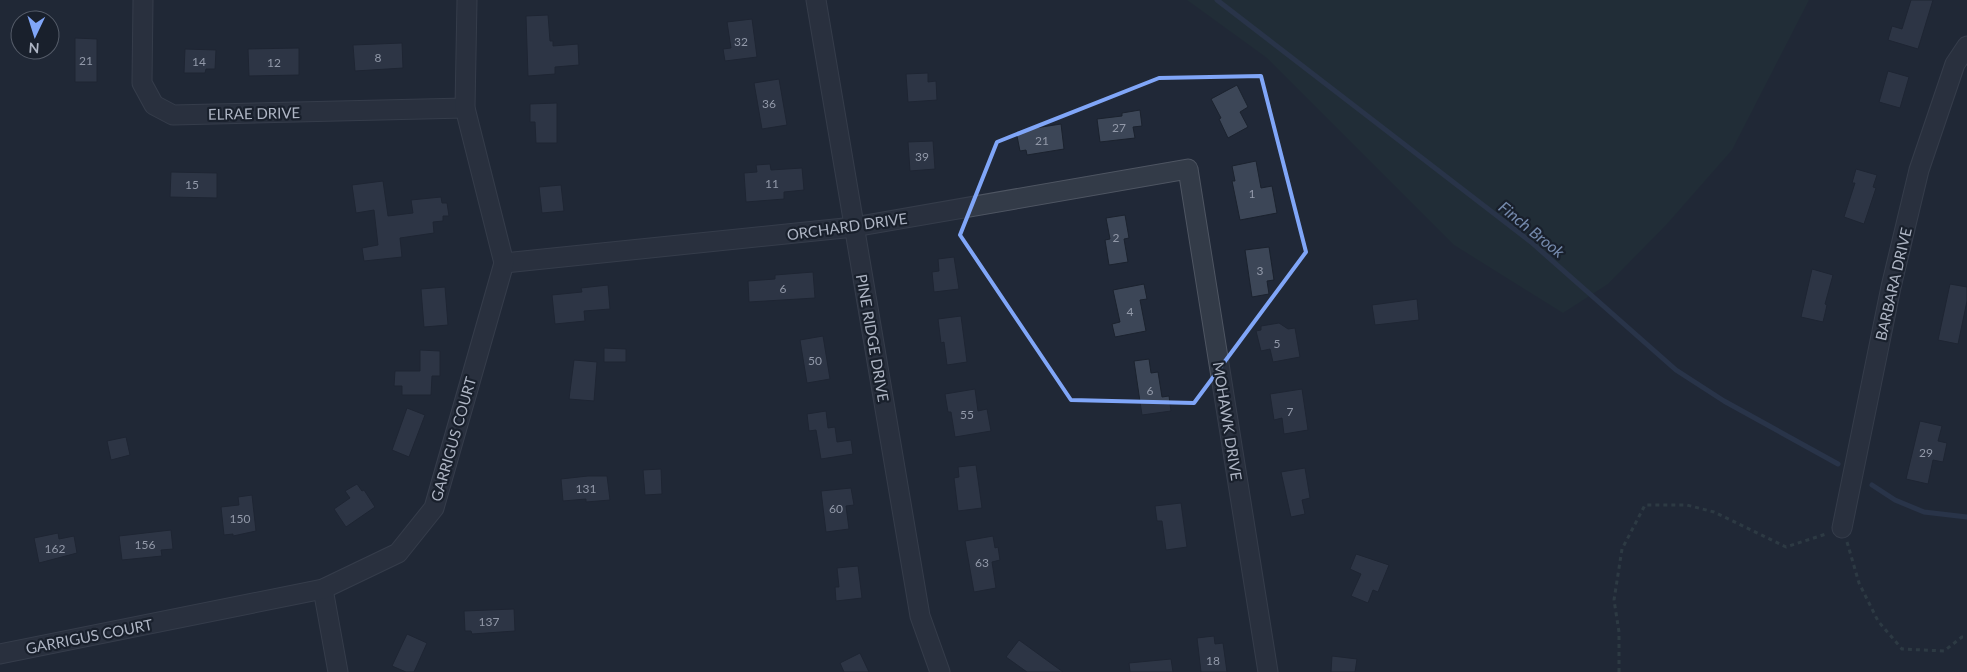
<svg xmlns="http://www.w3.org/2000/svg" width="1967" height="672" viewBox="0 0 1967 672" font-family="Lato,sans-serif">
<style>
.green{fill:#223438}
.lines{fill:none;stroke-linecap:round;stroke-linejoin:round}
.stream{stroke:#33435f;stroke-width:5}
.building{fill:#3c4657;stroke:#1b222e}
.minor-casing{stroke:#4e5562;stroke-width:21}
.path{stroke:#3c5053;stroke-width:3;stroke-dasharray:4 4;stroke-linecap:butt}
.minor{stroke:#333b48;stroke-width:19}
.marked{fill:none;stroke:#80a6f8;stroke-width:4;stroke-linejoin:round}
.labels{text-anchor:middle;dominant-baseline:central;stroke-width:4.5;stroke-linejoin:round;paint-order:stroke}
.number-label{font-size:12px;fill:#9299a9}
.street-label{font-size:15px;fill:#aeb5c4;stroke:#19202c}
.water-label{font-size:16px;font-style:italic;fill:#758aad;stroke:#19202c}
</style>
<rect width="100%" height="100%" fill="#202837"/>
<!-- green -->
<polygon class="green" points="1187,0 1809,0 1732,150 1667,224 1608,284 1563,313 1454,245 1267,58"/>
<g class="lines">
<!-- stream -->
<g class="stream">
<polyline points="1217,0 1531,242 1676,370 1724,401 1838,464"/>
<polyline points="1872,485 1895,500 1924,512 1967,517"/>
</g>
</g>
<!-- building -->
<g class="building">
<polygon points="1911,0 1933,0 1918,49 1888,40 1892,26 1902,29"/>
<polygon points="548,15 550,41 553,41 553,46 578,44 579,65 555,67 555,74 528,76 526,16"/>
<polygon points="752,19 757,57 725,61 723,49 731,48 727,22"/>
<polygon points="75,38 97,39 97,82 75,82"/>
<polygon points="402,43 403,68 355,71 353,45"/>
<polygon points="299,48 299,75 249,76 248,49"/>
<polygon points="185,49 216,50 215,69 206,69 205,73 184,73"/>
<polygon points="1888,71 1909,77 1900,108 1879,102"/>
<polygon points="928,73 928,82 936,81 937,100 908,102 906,74"/>
<polygon points="779,79 787,125 762,129 754,83"/>
<polygon points="1237,85 1248,107 1240,112 1248,127 1228,138 1219,119 1221,118 1211,99"/>
<polygon points="557,103 557,143 536,143 535,122 530,122 530,104"/>
<polygon points="1140,110 1142,126 1133,127 1135,138 1100,142 1097,119 1122,116 1122,113"/>
<polygon points="1061,124 1064,149 1027,155 1026,150 1020,151 1016,131"/>
<polygon points="933,141 935,169 910,171 908,142"/>
<polygon points="1256,161 1261,188 1272,186 1277,213 1240,220 1232,181 1235,181 1232,166"/>
<polygon points="770,164 771,170 802,168 804,190 784,192 784,199 746,202 744,173 757,172 756,165"/>
<polygon points="1856,169 1877,175 1873,187 1876,188 1864,224 1844,217 1855,183 1852,183"/>
<polygon points="171,172 217,173 217,198 170,197"/>
<polygon points="383,181 388,216 413,213 411,200 441,197 442,203 447,203 449,216 443,216 443,221 433,222 434,233 400,238 402,257 364,261 362,248 378,245 374,210 356,213 352,185"/>
<polygon points="561,185 564,211 542,213 539,187"/>
<polygon points="1125,215 1129,238 1124,239 1128,262 1109,265 1105,240 1110,239 1106,218"/>
<polygon points="1269,247 1274,280 1267,281 1269,294 1252,297 1245,250"/>
<polygon points="954,257 959,289 934,292 932,272 939,271 938,259"/>
<polygon points="1812,269 1833,275 1825,304 1827,305 1823,322 1801,317"/>
<polygon points="813,272 815,298 749,302 748,281 775,279 775,275"/>
<polygon points="1144,284 1147,299 1140,300 1146,331 1115,337 1112,324 1120,322 1113,290"/>
<polygon points="1950,284 1967,287 1967,301 1958,344 1938,340"/>
<polygon points="608,285 610,309 584,311 585,321 555,324 552,295 582,292 581,288"/>
<polygon points="445,287 448,325 424,327 421,289"/>
<polygon points="1417,299 1419,320 1375,325 1372,305"/>
<polygon points="961,316 967,362 947,365 944,342 941,343 938,319"/>
<polygon points="1279,323 1288,329 1295,328 1300,357 1273,362 1270,349 1261,351 1256,331 1261,330 1261,326"/>
<polygon points="823,336 830,379 807,383 800,340"/>
<polygon points="604,348 626,349 626,362 604,362"/>
<polygon points="420,350 440,351 440,376 432,376 431,395 402,395 402,386 394,386 395,371 420,371"/>
<polygon points="1149,359 1151,373 1158,372 1162,397 1169,396 1171,411 1142,415 1134,361"/>
<polygon points="574,360 597,362 594,401 569,399"/>
<polygon points="975,389 978,411 987,409 991,431 955,437 951,412 948,412 945,394"/>
<polygon points="1302,389 1308,430 1284,434 1282,418 1274,420 1270,394"/>
<polygon points="407,408 425,415 409,457 392,450"/>
<polygon points="826,411 828,428 835,427 837,442 851,440 853,454 821,459 816,430 809,431 807,414"/>
<polygon points="1920,421 1942,426 1938,441 1947,443 1943,462 1933,460 1928,484 1906,479"/>
<polygon points="126,437 130,455 111,460 107,441"/>
<polygon points="976,465 982,508 958,511 954,478 959,477 958,467"/>
<polygon points="1305,468 1310,498 1302,500 1305,514 1291,517 1281,472"/>
<polygon points="661,469 662,494 645,495 643,470"/>
<polygon points="588,476 607,476 610,500 586,502 586,499 563,501 561,479"/>
<polygon points="357,484 362,491 364,490 375,507 346,527 334,509 350,498 345,491"/>
<polygon points="851,488 854,505 846,506 849,529 826,532 821,491"/>
<polygon points="252,495 256,531 233,536 233,534 224,535 221,507 239,505 238,497"/>
<polygon points="1181,503 1187,547 1166,550 1162,521 1157,521 1155,506"/>
<polygon points="171,530 173,549 161,550 162,556 122,560 119,536"/>
<polygon points="58,533 59,539 74,536 77,553 39,563 34,538"/>
<polygon points="993,536 995,548 998,547 1000,560 992,562 996,588 974,592 965,541"/>
<polygon points="1356,554 1389,565 1378,592 1373,590 1368,603 1351,596 1361,574 1350,569"/>
<polygon points="858,566 862,598 836,601 835,587 839,587 837,568"/>
<polygon points="514,609 515,631 472,634 471,631 465,631 464,611"/>
<polygon points="407,634 427,643 414,672 406,672 392,666"/>
<polygon points="1214,636 1215,644 1223,643 1227,672 1201,672 1197,638"/>
<polygon points="1019,640 1063,672 1027,672 1006,657"/>
<polygon points="860,653 869,672 844,672 840,663"/>
<polygon points="1332,656 1357,659 1355,672 1331,672"/>
<polygon points="1171,659 1173,672 1130,672 1129,663"/>
</g>
<g class="lines">
<!-- minor casing -->
<g class="minor-casing">
<g id="minor">
<polyline points="143,0 142,83 154,105 173,115 465,108"/>
<polyline points="816,0 920,616 940,672"/>
<polyline points="504,263 854,227 1188,169 1268,672"/>
<polyline points="1842,528 1891,287 1919,170 1955,64 1967,46"/>
<polyline points="323,589 338,672"/>
<polyline points="0,654 323,589 398,553 434,508 504,263 465,108 467,0"/>
</g>
</g>
<!-- path -->
<g class="path">
<polyline points="1847,542 1859,583 1878,621 1902,649 1944,651 1962,637 1967,637"/>
<polyline points="1619,672 1619,632 1614,600 1622,549 1645,505 1687,505 1714,512 1786,547 1826,534"/>
</g>
<!-- minor -->
<use href="#minor" class="minor"/>
</g>
<!-- marked area -->
<path d="M0 0H1967V672H0ZM1261 76 1306 252 1194 403 1071 400 960 235 997 142 1159 78Z" fill="#202837" fill-opacity=".55" fill-rule="evenodd"/>
<path class="marked" d="M1261 76 1306 252 1194 403 1071 400 960 235 997 142 1159 78Z"/>
<g class="labels">
<!-- number labels -->
<g class="number-label">
<text x="741" y="41">32</text>
<text x="378" y="57">8</text>
<text x="86" y="60">21</text>
<text x="199" y="61">14</text>
<text x="274" y="62">12</text>
<text x="769" y="103">36</text>
<text x="1119" y="127">27</text>
<text x="1042" y="140">21</text>
<text x="922" y="156">39</text>
<text x="772" y="183">11</text>
<text x="192" y="184">15</text>
<text x="1252" y="193">1</text>
<text x="1116" y="237">2</text>
<text x="1260" y="270">3</text>
<text x="783" y="288">6</text>
<text x="1130" y="311">4</text>
<text x="1277" y="343">5</text>
<text x="815" y="360">50</text>
<text x="1150" y="390">6</text>
<text x="1290" y="411">7</text>
<text x="967" y="414">55</text>
<text x="1926" y="452">29</text>
<text x="586" y="488">131</text>
<text x="836" y="508">60</text>
<text x="240" y="518">150</text>
<text x="145" y="544">156</text>
<text x="55" y="548">162</text>
<text x="982" y="562">63</text>
<text x="489" y="621">137</text>
<text x="1213" y="660">18</text>
</g>
<!-- street labels -->
<g class="street-label">
<text transform="translate(254 113) rotate(-1)">ELRAE DRIVE</text>
<text transform="translate(847 226) rotate(-8)">ORCHARD DRIVE</text>
<text transform="translate(1893 284) rotate(-77)">BARBARA DRIVE</text>
<text transform="translate(873 338) rotate(80)">PINE RIDGE DRIVE</text>
<text transform="translate(1228 421) rotate(81)">MOHAWK DRIVE</text>
<text transform="translate(453 439) rotate(-74)">GARRIGUS COURT</text>
<text transform="translate(89 636) rotate(-11)">GARRIGUS COURT</text>
</g>
<!-- water labels -->
<g class="water-label">
<text transform="translate(1532 229) rotate(39)">Finch Brook</text>
</g>
</g>
<!-- north arrow -->
<g transform="translate(35 35) rotate(184)"><circle r="24" fill="#19202c" stroke="#555c69"/>
<path d="M0-4L9 19L0 12L-9 19Z" fill="#80a6f8"/>
<text y="-8" font-size="14" font-weight="bold" text-anchor="middle" fill="#aeb5c4">N</text>
</g>
</svg>
